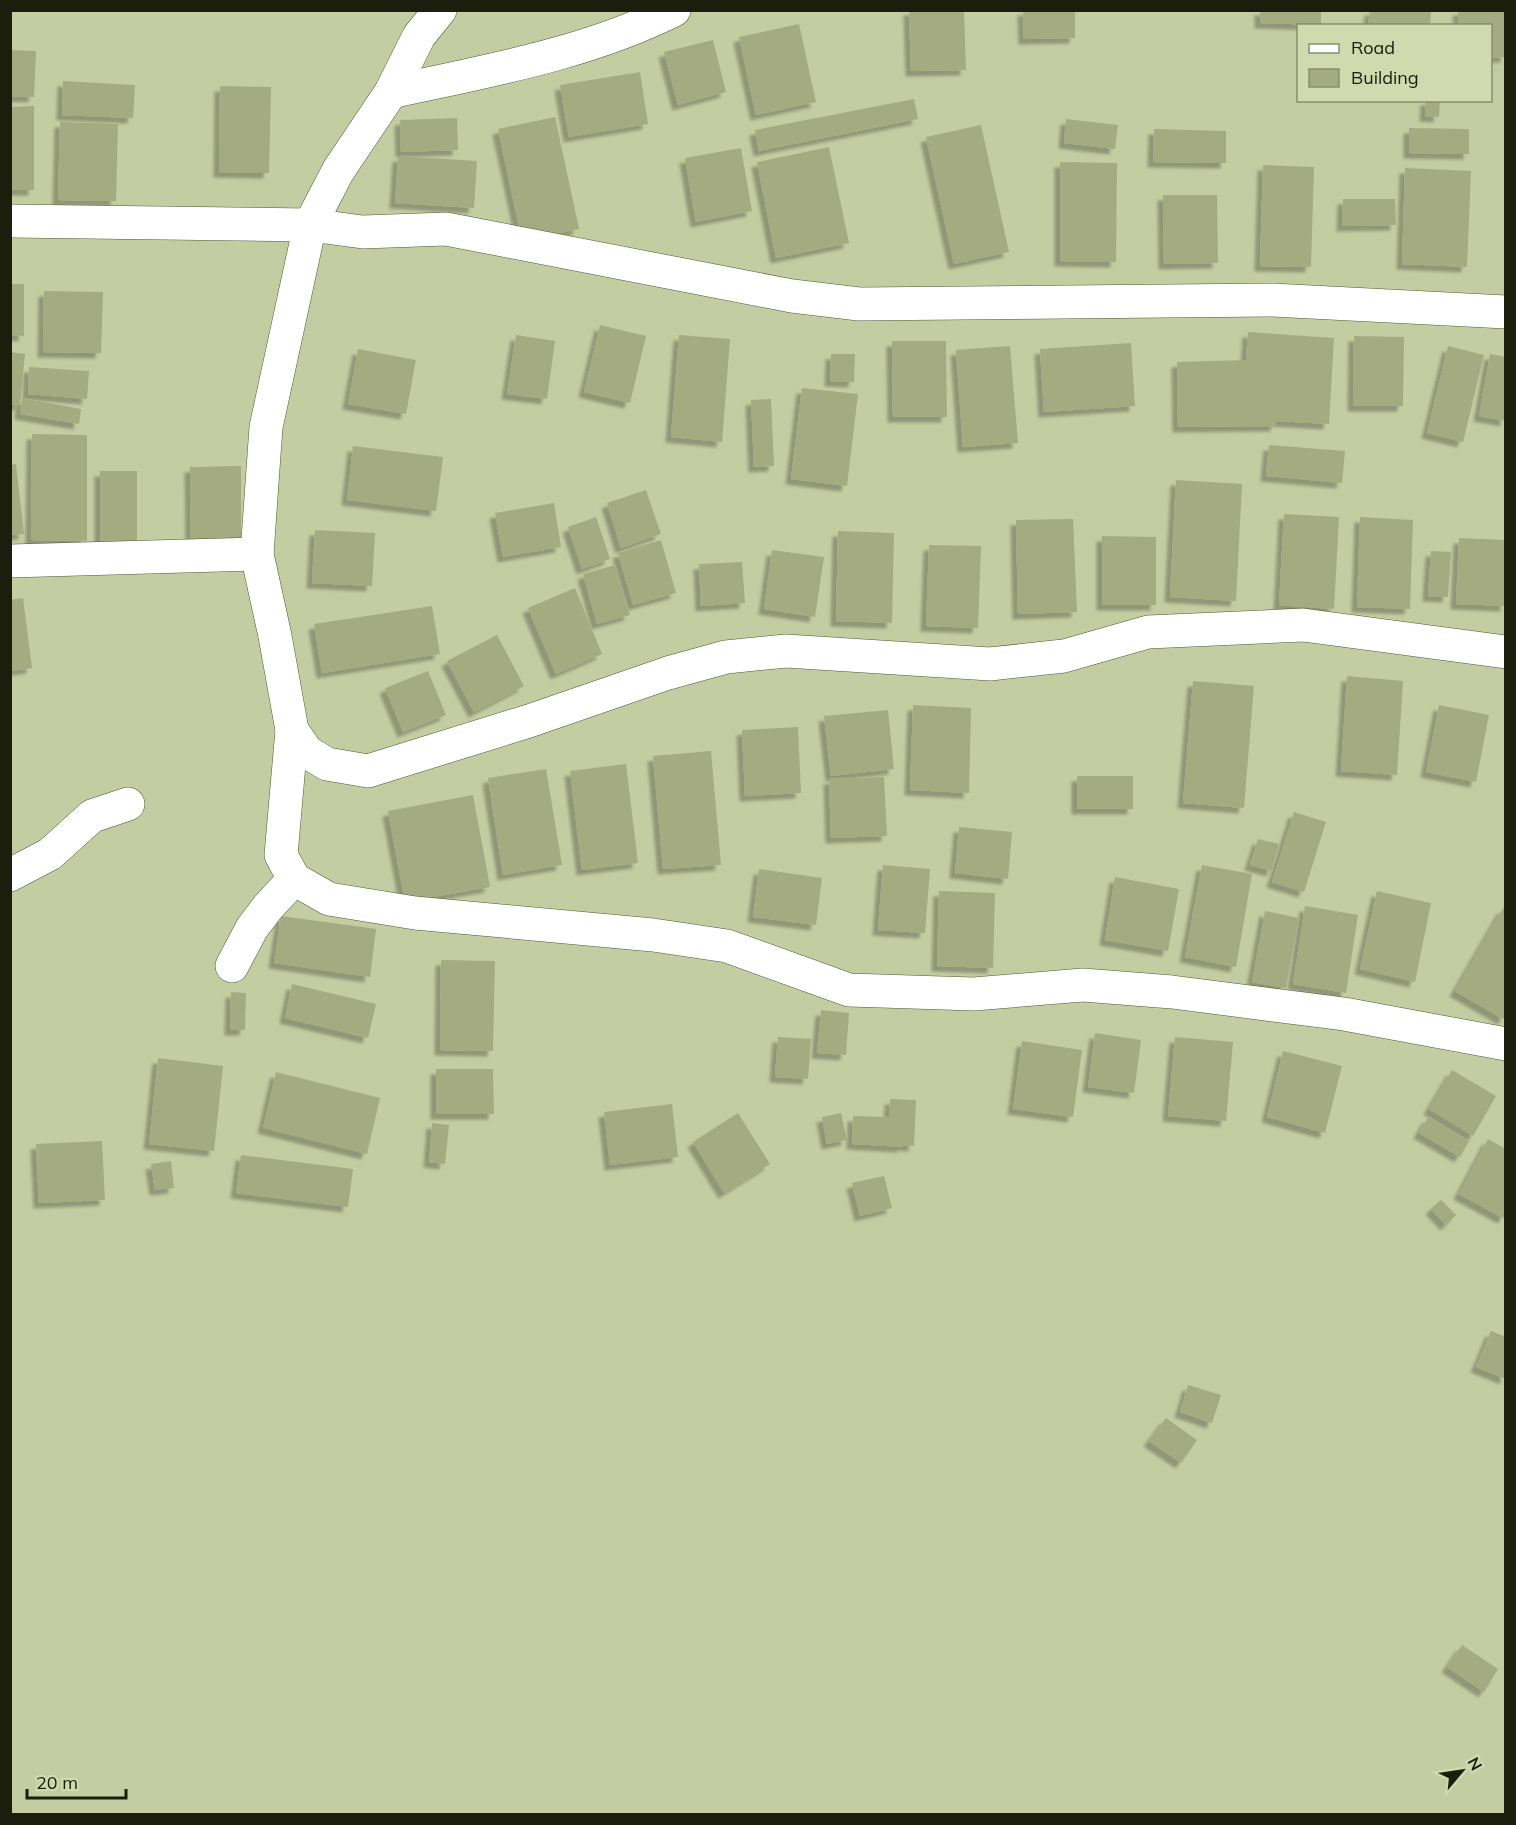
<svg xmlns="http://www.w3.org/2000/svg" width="1516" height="1825" viewBox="0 0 1516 1825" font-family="Mulish,sans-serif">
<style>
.building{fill:#a4ab81;filter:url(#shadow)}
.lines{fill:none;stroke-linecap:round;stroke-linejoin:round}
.minor-casing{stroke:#525832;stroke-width:34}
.minor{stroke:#fff;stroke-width:33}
</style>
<defs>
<filter id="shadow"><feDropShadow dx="-5.5" dy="5.5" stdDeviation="1.5" flood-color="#0004"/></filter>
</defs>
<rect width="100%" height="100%" fill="#c4cca1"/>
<!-- building -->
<g class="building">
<polygon points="909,10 964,10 966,70 911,71"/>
<polygon points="1023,10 1075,10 1075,38 1024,39"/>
<polygon points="1260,10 1321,10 1321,25 1260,23"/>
<polygon points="1370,10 1431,10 1430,26 1368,26"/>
<polygon points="1458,10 1506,10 1506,57 1490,58 1490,26 1459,26"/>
<polygon points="799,24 816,102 756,115 739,37"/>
<polygon points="713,40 726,92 678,105 664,52"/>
<polygon points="10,50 36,51 34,97 10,96"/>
<polygon points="640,72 648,124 569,137 560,85"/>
<polygon points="63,81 135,85 133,118 62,115"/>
<polygon points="220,86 271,87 269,173 219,172"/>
<polygon points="914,99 918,119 759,151 755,130"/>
<polygon points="1426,100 1440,100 1439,117 1425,116"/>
<polygon points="34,106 34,190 10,190 10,107"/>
<polygon points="555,117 579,229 522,241 498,129"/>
<polygon points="457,118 458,150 401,152 400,120"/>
<polygon points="1066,119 1118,125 1115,149 1064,143"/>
<polygon points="60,122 118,124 116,201 58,200"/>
<polygon points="981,125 1009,252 954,264 926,137"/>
<polygon points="1409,128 1469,129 1469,154 1409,153"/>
<polygon points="1154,129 1226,131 1226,163 1153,162"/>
<polygon points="829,147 849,243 776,258 757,162"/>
<polygon points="741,148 752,211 696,222 685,158"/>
<polygon points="398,156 477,161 474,208 395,203"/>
<polygon points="1060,162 1117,163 1116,262 1060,261"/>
<polygon points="1263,165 1314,167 1311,267 1260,266"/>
<polygon points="1405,168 1471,171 1467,267 1402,264"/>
<polygon points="1163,195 1217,195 1218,263 1164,264"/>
<polygon points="1343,199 1395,199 1396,225 1342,226"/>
<polygon points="10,284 24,284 24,336 10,335"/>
<polygon points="44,291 103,292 101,353 43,352"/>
<polygon points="600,325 646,336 630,403 584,392"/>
<polygon points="1248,332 1334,338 1329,424 1276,421 1276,426 1178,427 1177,362 1246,360"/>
<polygon points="516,335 555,341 547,399 507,394"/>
<polygon points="679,335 730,339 722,442 671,437"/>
<polygon points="1354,336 1404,337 1403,406 1353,406"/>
<polygon points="892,341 946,341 947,417 893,417"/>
<polygon points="1131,343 1135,406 1044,412 1040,349"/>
<polygon points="1010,346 1018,443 963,447 956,350"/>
<polygon points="1448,346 1484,355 1463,442 1427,433"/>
<polygon points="358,349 416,360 406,414 348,404"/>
<polygon points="10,352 25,354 20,405 10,405"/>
<polygon points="831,354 855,354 854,382 830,381"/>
<polygon points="1490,354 1506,357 1506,421 1479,416"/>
<polygon points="29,367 89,371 87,399 28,394"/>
<polygon points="802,388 858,394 847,486 791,479"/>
<polygon points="22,398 81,409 79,424 20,414"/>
<polygon points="771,399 774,466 754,467 751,400"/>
<polygon points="32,434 87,435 87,541 31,540"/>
<polygon points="1269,445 1345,451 1342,483 1266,476"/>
<polygon points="353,446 443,457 436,511 347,500"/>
<polygon points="16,464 24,534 10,535 10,465"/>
<polygon points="241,466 241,542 191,543 190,467"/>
<rect x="100" y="471" width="37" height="72"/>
<polygon points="1176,480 1242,484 1236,601 1170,597"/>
<polygon points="646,490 661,534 621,548 607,503"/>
<polygon points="554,503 561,547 503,557 495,513"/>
<polygon points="1284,514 1339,517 1334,609 1279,605"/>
<polygon points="596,517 610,559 582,569 568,527"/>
<polygon points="1360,517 1413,520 1410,609 1357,607"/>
<polygon points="1073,519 1077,612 1018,614 1016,520"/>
<polygon points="315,530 375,533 372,586 312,583"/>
<polygon points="838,531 894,533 892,623 836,621"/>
<polygon points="1102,536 1156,537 1156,605 1102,605"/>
<polygon points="1459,538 1506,540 1506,606 1456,604"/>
<polygon points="661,540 676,593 633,605 618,553"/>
<polygon points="929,545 981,546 978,628 926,626"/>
<polygon points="772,550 824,557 815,617 764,609"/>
<polygon points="1431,551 1451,552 1448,597 1428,596"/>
<polygon points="742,562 745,603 701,606 699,564"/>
<polygon points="615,565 630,615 597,624 583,574"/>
<polygon points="575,588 602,654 556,674 528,608"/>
<polygon points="23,598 32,668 10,671 10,600"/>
<polygon points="432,606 440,654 322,673 314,624"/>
<polygon points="497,635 524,686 474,712 447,661"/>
<polygon points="428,671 446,715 403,732 385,688"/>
<polygon points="1347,676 1403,681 1397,775 1341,771"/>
<polygon points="1193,681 1254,686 1244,808 1183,803"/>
<polygon points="913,705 971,708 969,793 910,790"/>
<polygon points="1439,705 1489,715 1476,782 1426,772"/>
<polygon points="888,710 894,769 831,776 824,716"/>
<polygon points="798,727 801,793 745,796 742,730"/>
<polygon points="711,751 721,865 663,869 653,756"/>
<polygon points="626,764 638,863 582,870 570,771"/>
<polygon points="546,769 562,865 503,875 488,778"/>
<rect x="1077" y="776" width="56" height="33"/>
<polygon points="884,777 887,836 831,838 829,779"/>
<polygon points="473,795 490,887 405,902 388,811"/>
<polygon points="1294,812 1326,822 1304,892 1272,882"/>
<polygon points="959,827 1012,832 1008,879 955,873"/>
<polygon points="1258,839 1279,844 1272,871 1250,865"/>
<polygon points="883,865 930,869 925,933 878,930"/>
<polygon points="1202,865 1252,874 1236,967 1185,957"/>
<polygon points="759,869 822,878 816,925 753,917"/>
<polygon points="1115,877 1179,889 1168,951 1105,940"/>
<polygon points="939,891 995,893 993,968 937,966"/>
<polygon points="1377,891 1431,903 1415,982 1360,969"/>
<polygon points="1305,906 1358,915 1346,993 1293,984"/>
<polygon points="1503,908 1506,909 1506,1015 1503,1019 1455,991"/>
<polygon points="1265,911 1299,918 1286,988 1252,982"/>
<polygon points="281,916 376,929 370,977 274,963"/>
<polygon points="441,960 495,961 493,1051 440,1050"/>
<polygon points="292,984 376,1004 368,1038 285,1018"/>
<polygon points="231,992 246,993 245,1030 230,1030"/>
<polygon points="821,1010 849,1013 846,1055 817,1053"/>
<polygon points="1095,1033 1141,1040 1134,1093 1088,1087"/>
<polygon points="778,1037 811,1039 808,1079 775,1077"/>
<polygon points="1175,1037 1233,1042 1226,1121 1168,1116"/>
<polygon points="1022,1041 1082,1050 1073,1117 1013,1109"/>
<polygon points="1283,1051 1342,1066 1325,1133 1267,1117"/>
<polygon points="158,1058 223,1066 214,1151 149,1144"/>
<polygon points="436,1069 493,1069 494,1114 436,1114"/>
<polygon points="1452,1070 1496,1096 1473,1136 1429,1109"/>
<polygon points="276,1072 380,1098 367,1154 263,1128"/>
<polygon points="890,1099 916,1100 914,1146 903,1145 903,1147 852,1144 853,1116 889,1117"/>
<polygon points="672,1104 678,1157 610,1165 604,1112"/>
<polygon points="738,1113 770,1164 724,1193 693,1142"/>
<polygon points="841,1113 847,1140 827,1144 822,1117"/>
<polygon points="1428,1117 1469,1141 1460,1157 1419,1133"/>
<polygon points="432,1123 449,1125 445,1164 429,1162"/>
<polygon points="1488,1139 1506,1149 1506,1214 1503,1218 1459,1194"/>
<polygon points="102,1141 105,1200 39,1203 36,1144"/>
<polygon points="241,1155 353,1169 348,1207 236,1193"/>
<polygon points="171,1161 174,1188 155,1190 151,1164"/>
<polygon points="884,1176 892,1208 860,1216 852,1183"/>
<polygon points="1441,1200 1456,1215 1446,1225 1431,1209"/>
<polygon points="1491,1331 1506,1337 1506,1379 1476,1367"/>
<polygon points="1188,1385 1221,1395 1212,1423 1180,1412"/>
<polygon points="1166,1418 1197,1440 1181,1463 1149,1441"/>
<polygon points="1462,1645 1498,1669 1484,1692 1447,1667"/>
</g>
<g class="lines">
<!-- minor casing -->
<g class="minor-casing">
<g id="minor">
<polyline points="440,10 419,36 391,92 338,171 310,225 266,427 257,554 275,636 292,730 281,855 294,879 329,899 415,913 653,935 727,946 849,990 974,994 1083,985 1172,992 1344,1014 1506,1044"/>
<path d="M391 92C486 71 586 54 674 10"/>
<polyline points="10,221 310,225 363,232 446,229 792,296 859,304 1272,300 1506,312"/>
<polyline points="10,561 257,554"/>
<polyline points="292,730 307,752 327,764 368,771 529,721 668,673 726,657 786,651 990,664 1064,656 1148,632 1303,625 1506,652"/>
<polyline points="10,875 50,854 92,816 128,804"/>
<polyline points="232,966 252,928 268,907 294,879"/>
</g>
</g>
<!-- minor -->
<use href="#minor" class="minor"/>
</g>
<!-- border -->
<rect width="1516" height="1825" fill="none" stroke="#1b1d0d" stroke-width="24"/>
<!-- legend -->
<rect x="1297" y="24" width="195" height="78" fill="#d1d9ae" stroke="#888e6e" stroke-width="1.5"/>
<rect x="1309" y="44" width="30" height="9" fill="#ffffff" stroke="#888e6e" stroke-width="1.5"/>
<text x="1351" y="54" font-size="18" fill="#1b1d0d">Road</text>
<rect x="1309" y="69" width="30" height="18" fill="#a4ab81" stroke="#888e6e" stroke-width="1.5"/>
<text x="1351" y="84" font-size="18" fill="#1b1d0d">Building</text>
<!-- north arrow -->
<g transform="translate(1462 1771) rotate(61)" stroke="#d1d9ae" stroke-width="4.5" paint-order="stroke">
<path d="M0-4.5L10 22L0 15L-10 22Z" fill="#1b1d0d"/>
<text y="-9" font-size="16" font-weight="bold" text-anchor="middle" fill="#1b1d0d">N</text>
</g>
<!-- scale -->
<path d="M27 1789v9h99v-9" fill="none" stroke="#1b1d0d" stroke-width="3"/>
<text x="36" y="1789" font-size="18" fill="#1b1d0d" stroke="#d1d9ae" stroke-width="4.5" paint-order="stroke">20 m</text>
</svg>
